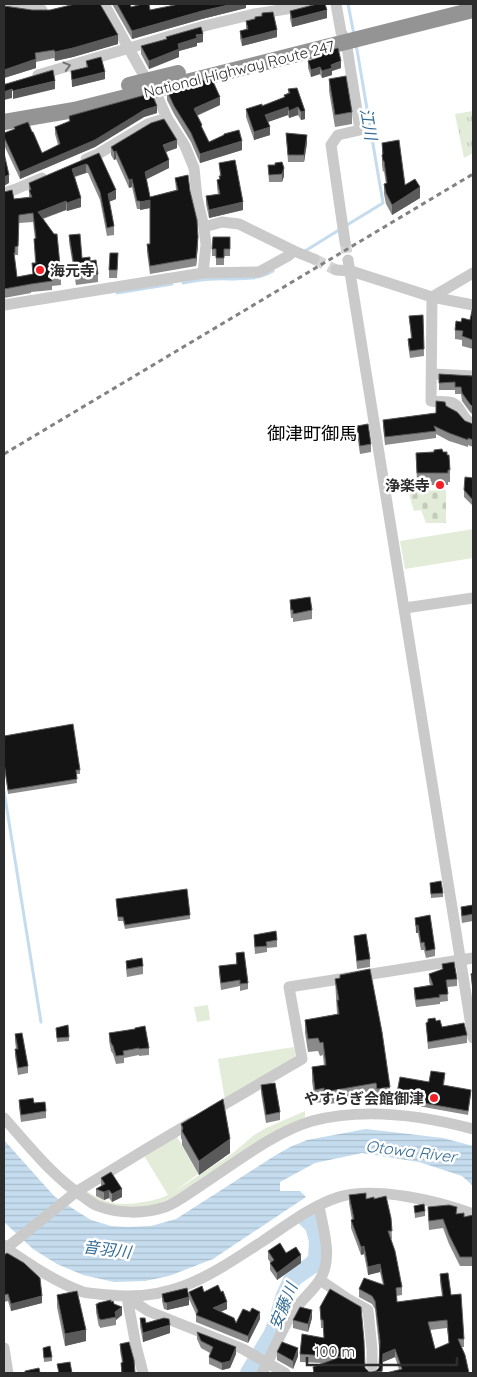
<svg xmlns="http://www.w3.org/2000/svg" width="477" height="1377" viewBox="0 0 477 1377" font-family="Quicksand,'Noto Sans JP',sans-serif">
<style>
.grass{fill:#e3ecd9}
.cemetery{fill:url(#cemetery-stones)}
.park{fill:url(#park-tufts)}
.water{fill:url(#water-rules)}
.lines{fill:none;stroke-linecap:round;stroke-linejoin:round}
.stream{stroke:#c4dcee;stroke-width:3}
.river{stroke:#c4dcee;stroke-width:18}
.minor-tunnel{stroke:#d5d5d5;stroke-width:11;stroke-dasharray:11 5.5;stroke-linecap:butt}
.minor{stroke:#cacaca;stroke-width:11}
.highway{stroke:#949494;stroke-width:16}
.rail{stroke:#828282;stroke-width:3;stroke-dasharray:5 4;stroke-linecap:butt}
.wall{fill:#8a8a8a;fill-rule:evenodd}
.shaded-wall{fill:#5a5a5a}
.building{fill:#141414;stroke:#5a5a5a;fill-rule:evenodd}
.oneway{stroke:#747474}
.poi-dot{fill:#f41f25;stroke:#fff;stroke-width:2}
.labels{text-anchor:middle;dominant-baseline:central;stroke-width:5;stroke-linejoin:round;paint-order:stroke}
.street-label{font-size:15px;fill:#2d2d2d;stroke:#fff}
.poi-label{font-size:15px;font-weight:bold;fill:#2d2d2d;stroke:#fff;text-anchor:end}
.water-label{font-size:16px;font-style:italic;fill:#346c96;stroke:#fff}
.quarter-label{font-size:18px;fill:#000;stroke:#fff}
</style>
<defs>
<pattern id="cemetery-stones" width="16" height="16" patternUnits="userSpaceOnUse" patternTransform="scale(1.25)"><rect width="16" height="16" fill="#e3ecd9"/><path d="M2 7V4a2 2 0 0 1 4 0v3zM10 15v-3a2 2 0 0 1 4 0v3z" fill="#c3cbbb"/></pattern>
<pattern id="park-tufts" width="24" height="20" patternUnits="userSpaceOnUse" patternTransform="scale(1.25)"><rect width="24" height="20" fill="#e3ecd9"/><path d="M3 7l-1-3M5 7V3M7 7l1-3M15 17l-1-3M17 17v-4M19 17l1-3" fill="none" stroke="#c3cbbb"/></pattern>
<pattern id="water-rules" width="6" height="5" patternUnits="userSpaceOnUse" patternTransform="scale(1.25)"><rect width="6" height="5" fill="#c4dcee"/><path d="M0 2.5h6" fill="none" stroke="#a9bdcc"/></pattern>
</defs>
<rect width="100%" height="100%" fill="#fff"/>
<!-- grass -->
<g class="grass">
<polygon points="473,529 473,558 405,569 400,541"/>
<polygon points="208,1005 210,1020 197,1022 194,1007"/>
<polygon points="294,1047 296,1058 225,1100 218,1059"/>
<path d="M305 1111V1117L274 1132 174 1197 154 1205 140 1207 123 1208 97 1201 83 1191 85 1190C94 1196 103 1201 114 1203 128 1206 156 1201 168 1195L143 1154 176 1135 198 1174 175 1191 233 1153 254 1135 266 1128Z"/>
</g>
<!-- cemetery -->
<polygon class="cemetery" points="446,490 446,523 426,523 421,510 414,511 408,491"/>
<!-- park -->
<polygon class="park" points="473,111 473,153 464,158 455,114"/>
<!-- water -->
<polygon class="water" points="366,1129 443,1138 473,1146 473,1186 462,1176 419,1162 362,1153 315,1163 280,1182 280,1191 300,1191 306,1197 213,1259 169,1276 145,1281 114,1282 83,1275 57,1264 33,1249 4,1222 4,1140 54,1196 75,1210 91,1220 111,1226 128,1227 151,1226 176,1219 276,1155 290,1147 307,1140"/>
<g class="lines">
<!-- stream -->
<g class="stream">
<polyline points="348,4 354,35"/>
<polyline points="347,225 383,203 356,44"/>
<polyline points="305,251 339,230"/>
<path d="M183 283C193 281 204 279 215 279 235 278 254 282 273 271"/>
<polyline points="117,293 172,284"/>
<polyline points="4,791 41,1022"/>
</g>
<!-- river -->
<polyline class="river" points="249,1373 272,1335 277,1323 284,1298 293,1278 312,1265 317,1259 318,1241 314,1226 305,1217"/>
<!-- minor-tunnel -->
<g class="minor-tunnel">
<polyline points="345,242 348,260"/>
<polyline points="314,259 336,270"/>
</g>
<!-- minor -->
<g class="minor">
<polyline points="104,4 147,81"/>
<polyline points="336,4 341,32 346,41 360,130 338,135 331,145 345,242"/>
<path d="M4 7C17 7 29 11 42 10"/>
<polyline points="38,75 204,26 254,14 319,4"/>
<polyline points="155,91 167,118 185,146 194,168 197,198 204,227 222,222 239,224 294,251 314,259"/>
<polyline points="86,159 98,154 148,124 167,118"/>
<polyline points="4,193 16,189 42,178"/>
<polyline points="348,260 473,1038"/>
<polyline points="336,270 351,271 432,297 473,305"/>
<polyline points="203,273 206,245 204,227"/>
<path d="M432 297 431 401C438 402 447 401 453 403 462 407 461 419 473 424"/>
<polyline points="432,297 473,273"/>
<polyline points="4,305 203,273 259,272 288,256 294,251"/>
<polyline points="433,374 473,376"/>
<polyline points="405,608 473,598"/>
<polyline points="211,1112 302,1059 289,987 473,958"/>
<path d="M4 1118C29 1146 53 1177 85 1198 89 1201 93 1204 98 1206 119 1214 144 1214 165 1207 177 1203 189 1193 200 1186 234 1164 274 1132 312 1121 365 1107 421 1115 473 1129"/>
<path d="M4 1245 7 1249C31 1265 55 1282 83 1292 91 1294 101 1294 109 1295 174 1302 212 1274 263 1241 287 1225 311 1206 339 1197 376 1186 438 1201 473 1214"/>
<polyline points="4,1250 76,1192 148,1148 192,1122"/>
<polyline points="320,1280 348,1299 368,1310 372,1349 372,1373"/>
<polyline points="127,1297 148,1311 243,1349 285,1373"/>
<polyline points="127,1297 136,1346 143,1373"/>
<polyline points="4,1348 8,1373"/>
<path d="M262 1373C273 1354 281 1329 294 1311 301 1300 312 1292 319 1281 334 1259 323 1230 319 1206"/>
</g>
<!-- highway -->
<g class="highway">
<polyline points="129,85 178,73"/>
<polyline points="4,122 74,110 473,10"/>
</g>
<!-- rail -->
<polyline class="rail" points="4,454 473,174"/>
</g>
<!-- wall -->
<g class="wall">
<polygon points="112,4 130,4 131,7 150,10 175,5 175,4 246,4 246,8 202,19 132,39"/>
<polygon points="4,6 118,44 73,57 55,61 54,58 36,62 36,68 4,78"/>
<polygon points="290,11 327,18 292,27 290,19"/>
<polygon points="262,13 277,37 242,46 240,38 240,31 246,29 246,21 262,16"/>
<polygon points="166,37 203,42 197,43 197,46 179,51 179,57 149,69 141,54 141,46 166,39"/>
<polygon points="317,56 341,68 332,71 332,75 322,78 320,74 311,77 308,68 308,61 317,59"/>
<polygon points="86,61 105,79 72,87 71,71 86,67"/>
<polygon points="329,79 352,112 352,124 335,127 329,91"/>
<polygon points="195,84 220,105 197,116 209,142 242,150 200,163 191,142 174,114 167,100 167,91"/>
<polygon points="288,89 305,119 301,120 298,115 289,118 288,115 268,122 270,135 254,140 246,117 246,109 262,106 284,97 284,95 288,93"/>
<polygon points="157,113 144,117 95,147 20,179 4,145 4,133 14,129 14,127 32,132 42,153 58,145 55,134 55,127 69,122 69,116"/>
<polygon points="286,133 307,143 304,162 288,162"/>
<polygon points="382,143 405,185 420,198 392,215 386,204 384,194 384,184 386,184 384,171 383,172 382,165"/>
<polygon points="111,147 177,148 166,152 169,168 146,179 150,197 176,190 175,178 190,191 198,245 196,266 150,274 147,252 147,244 150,244 150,208 140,210 140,209 137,209 132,187 129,188 116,159 114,160 111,155"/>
<path d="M99 153 116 199 109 202 114 226V235L107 236 100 200 88 173H86L75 177 81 207 67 211 66 210 43 219 61 276V285L52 286V290L31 292V293L4 298V192L14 199 29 197V183ZM33 222 35 239H34L35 263H32L33 274 17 277 15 261V255H18L19 223Z"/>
<polygon points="219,163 243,210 209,218 206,204 206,196 218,194 217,187 217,180 219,179 220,176"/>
<polygon points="268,165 284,176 282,182 269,182"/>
<polygon points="69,235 82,258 90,261 98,274 98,282 76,285 69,242"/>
<polygon points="230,237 230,256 224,256 224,265 216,265 216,256 212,256 212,249"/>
<polygon points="118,261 117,278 109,278 109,270"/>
<polygon points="473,306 473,349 462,346 462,340 455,339 455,330 461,322 470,320"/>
<polygon points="423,315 424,356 410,358 408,345 408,339 411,338 409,316"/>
<polygon points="439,374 473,376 473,415 470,412 462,401 461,394 455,394 455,390 439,390"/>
<polygon points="436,401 446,406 465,421 473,424 473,447 468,445 468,447 449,441 436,434 436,438 385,445 383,427 383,420 436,413"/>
<polygon points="357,426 371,444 371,452 360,454 357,434"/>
<polygon points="443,452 450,470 450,482 448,482 448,485 417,485 416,453"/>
<polygon points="473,478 473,506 464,497 464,490"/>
<polygon points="290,600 312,610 312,619 293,622 293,618 291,618 290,608"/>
<polygon points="4,736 80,770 80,774 76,774 77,783 8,794 4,767"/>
<polygon points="430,883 443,893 443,897 431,898"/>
<polygon points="116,899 190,915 190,919 125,929 123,921 118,921"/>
<polygon points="473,905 473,921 462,923 461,914 461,907"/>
<polygon points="415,918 435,949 435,956 426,958 424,950 421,950 418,933 416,933"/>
<polygon points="254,935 277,940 277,947 267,948 267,952 255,954 254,942"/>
<polygon points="354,936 370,959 370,967 357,969"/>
<polygon points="236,953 248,983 248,989 240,991 240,986 221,990 219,973 219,966 236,964"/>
<polygon points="126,961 143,966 143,974 127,977 126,969"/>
<polygon points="442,964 457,979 457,986 447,987 448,1001 440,1002 440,1004 416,1007 414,995 414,988 430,985 429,981 429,974 442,970"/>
<polygon points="473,973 473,992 471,981 471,974"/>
<polygon points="335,979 390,1087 390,1100 377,1102 376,1096 324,1105 324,1102 315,1103 312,1081 312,1067 324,1066 323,1055 320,1056 318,1051 308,1052 305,1033 305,1020 337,1014"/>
<polygon points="436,1021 442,1027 467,1035 467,1043 428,1049 426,1023"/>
<polygon points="56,1028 69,1037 69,1041 57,1042"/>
<polygon points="109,1033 149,1048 149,1055 139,1056 139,1055 124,1058 124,1063 116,1064 113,1054 111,1051 109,1041"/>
<polygon points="15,1034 28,1066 28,1073 18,1075 15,1056 15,1049 16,1049 15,1041"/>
<polygon points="445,1077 444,1085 471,1094 468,1115 396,1102 396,1098 429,1082"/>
<polygon points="261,1085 280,1112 280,1120 266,1123 261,1093"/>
<polygon points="19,1100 34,1103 46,1111 46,1118 21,1122 19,1107"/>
<polygon points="181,1124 230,1153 199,1175 182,1145 182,1140 181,1138"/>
<polygon points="101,1178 122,1197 112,1202 109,1198 104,1200 96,1196 96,1189 101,1186"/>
<path d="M349 1195 366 1199H374L391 1218 392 1239H391L402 1287V1295L396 1296 397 1302 442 1296 440 1282V1274L451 1295 464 1339V1347H461L465 1355 399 1369 395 1357 383 1362 382 1373H313V1367L322 1363 300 1362V1354L324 1337 323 1328H321L320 1307 365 1368 369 1372H372L376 1371 379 1368V1347L375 1309 372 1304 359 1297V1289L383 1285 380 1272 368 1275 364 1254 361 1255 351 1228V1220H352L349 1203ZM447 1328 449 1343 435 1349 430 1330Z"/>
<polygon points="414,1206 425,1211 425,1216 415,1218"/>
<polygon points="428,1207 457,1214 464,1217 473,1215 473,1266 460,1266 449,1244 443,1228 429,1230 428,1216"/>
<polygon points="268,1251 286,1253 301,1263 277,1280 270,1270 270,1262 268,1259"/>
<polygon points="4,1255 42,1303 11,1311 8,1301 4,1302"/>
<polygon points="189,1292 204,1292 227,1309 221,1312 236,1323 260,1319 248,1343 196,1322 196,1314 189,1299"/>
<polygon points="162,1294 189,1305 167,1310 164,1309 162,1301"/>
<polygon points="57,1295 86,1341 65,1346 57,1307"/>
<polygon points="111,1302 114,1304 122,1315 116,1320 116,1325 100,1328 100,1326 99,1327 96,1312 96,1304"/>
<polygon points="140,1318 146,1323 170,1333 143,1342 140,1326"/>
<polygon points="312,1318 308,1332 293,1328 293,1320"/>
<polygon points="197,1332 236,1354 230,1368 222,1370 209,1364 209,1357 210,1353 201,1348 197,1339"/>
<polygon points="120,1344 135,1373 121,1373 121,1363 122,1362 120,1351"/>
<polygon points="43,1348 52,1357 52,1361 44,1362"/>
<polygon points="277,1352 298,1356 293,1369 277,1360"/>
</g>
<!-- shaded-wall -->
<g class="shaded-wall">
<polygon points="233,4 246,4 246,8 202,19 132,39 132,31 202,11"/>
<polygon points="327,10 327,18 292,27 292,19"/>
<polygon points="277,30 277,37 242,46 242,39"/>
<polygon points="203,34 203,42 197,43 197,46 179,51 179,57 149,69 149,61 178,44 196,35"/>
<polygon points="118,35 118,44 73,57 55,61 55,52"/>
<polygon points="36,59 36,68 4,78 4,70"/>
<polygon points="341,61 341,68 332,71 332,75 322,78 322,71 331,65"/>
<polygon points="320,67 320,74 311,77 311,70"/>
<polygon points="105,72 105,79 72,87 72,80"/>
<polygon points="55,81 55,89 13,99 13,91"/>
<polygon points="12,89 12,98 4,100 4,92"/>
<polygon points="220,97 220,105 195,116 194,109 195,108"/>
<polygon points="157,106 157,113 144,117 95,147 20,179 20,172 144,110"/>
<polygon points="288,107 288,115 265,123 265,115"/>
<polygon points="298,107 298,115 289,118 289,111"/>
<polygon points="305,111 305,119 301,120 301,112"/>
<polygon points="270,127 270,135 254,140 254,132"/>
<polygon points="307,135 307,143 304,162 304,155"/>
<polygon points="177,140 177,148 163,153 163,145"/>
<polygon points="242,141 242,150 200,163 200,154"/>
<polygon points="116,151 116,159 114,160 114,152"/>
<polygon points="169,160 169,168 145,180 145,172"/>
<polygon points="86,164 86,173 72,177 72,169"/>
<polygon points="284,168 284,176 282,182 282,174"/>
<polygon points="9,175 9,183 4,186 4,177"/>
<polygon points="132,179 132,187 129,188 129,180"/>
<polygon points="420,187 420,198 392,215 392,205"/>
<polygon points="116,190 116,199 108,202 108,194"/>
<polygon points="81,198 81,207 67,211 67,203"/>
<polygon points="150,200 150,208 140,210 140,202"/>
<polygon points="66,201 66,210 38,220 38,212"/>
<polygon points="243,202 243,210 209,218 209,210"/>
<polygon points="198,237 198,245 196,266 196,258"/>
<polygon points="418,925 418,933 416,933 416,926"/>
<polygon points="230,1139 230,1153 199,1175 199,1161"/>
<polygon points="122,1189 122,1197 112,1202 112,1194"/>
<polygon points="109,1190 109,1198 104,1200 104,1192"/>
<polygon points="364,1246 364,1254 361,1255 361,1247"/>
<polygon points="301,1255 301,1263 277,1280 277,1273"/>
<polygon points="380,1264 380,1272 368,1275 368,1267"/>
<polygon points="42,1296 42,1303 11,1311 11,1304"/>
<polygon points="189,1297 189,1305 167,1310 167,1303"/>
<polygon points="227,1302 227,1309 213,1315 213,1308"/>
<polygon points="122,1307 122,1315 116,1320 115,1312"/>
<polygon points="312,1310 312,1318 308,1332 308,1324"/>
<polygon points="260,1312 260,1319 248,1343 248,1336"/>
<polygon points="170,1325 170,1333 143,1342 143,1333"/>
<polygon points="86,1330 86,1341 65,1346 65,1334"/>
<polygon points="236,1347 236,1354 230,1368 222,1370 222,1363"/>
<polygon points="298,1348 298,1356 293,1369 293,1361"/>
<polygon points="395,1349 395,1357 383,1362 382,1373 371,1373 382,1371 383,1354"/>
</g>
<!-- building -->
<g class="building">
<polygon points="75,4 100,4 118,35 73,48 55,52 54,50 35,53 36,59 4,70 4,6 32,10 50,10"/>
<polygon points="117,4 130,4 131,7 142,4 149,4 150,10 175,5 175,4 233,4 202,11 132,31"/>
<polygon points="317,4 325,4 327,10 292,19 290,11"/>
<polygon points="273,12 277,30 242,39 240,31 248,29 246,21 255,19 255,17 262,16 262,13"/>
<polygon points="201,27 203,34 196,35 197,38 178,44 179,49 149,61 141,46 167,39 166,37"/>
<polygon points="338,48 341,61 331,65 332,68 322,71 320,67 311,70 308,61 317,58 317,56 319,54"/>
<polygon points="101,57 105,72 72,80 71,71 88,67 86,61"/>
<polygon points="53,70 55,81 13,91 12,89 4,92 4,84 6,84"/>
<polygon points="346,76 352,112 335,115 329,79"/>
<polygon points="211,77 220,97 195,108 194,109 202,125 201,126 209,142 224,135 224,134 239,130 242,141 200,154 191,133 174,106 167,91 194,82 195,84"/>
<polygon points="297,88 305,111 301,112 298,107 289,111 288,107 265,115 270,127 254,132 246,109 262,104 262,106 285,97 284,95 290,93 288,89"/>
<polygon points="152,94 157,106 144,110 95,140 20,172 4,137 4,133 15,129 14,127 28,122 32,132 33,132 42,153 60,144 55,127 70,121 69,116 145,95 145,96"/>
<polygon points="164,119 177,140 163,145 169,160 145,172 150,197 178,190 175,178 188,175 190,191 197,220 198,237 196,258 150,266 147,244 150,244 150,200 140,202 140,201 137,201 132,179 129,180 116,151 114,152 111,147 151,123"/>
<polygon points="286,133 307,135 304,155 288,155"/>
<polygon points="399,140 405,185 415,179 420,187 392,205 386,193 384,184 387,183 384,161 383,161 382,155 383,154 382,143"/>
<polygon points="4,153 9,175 4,177"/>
<path d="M99 153 116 190 108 194 114 226 107 228 100 192 88 165 86 164 72 169 81 198 67 203 66 201 38 212 54 234H57L61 276 52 277V281L31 284 4 289V192L12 190 14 199 32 197 29 190H31L29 183ZM33 213 36 238 34 239 36 263H32L33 274 17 277 14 253H15V247L18 246 19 215Z"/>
<polygon points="235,160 243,202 209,210 206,196 220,194 217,180 220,179 219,176 221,176 219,163"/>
<polygon points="282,162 284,168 282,174 269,175 268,165 275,165 275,163"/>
<polygon points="80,234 82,258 90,257 90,261 96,260 98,274 76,278 69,235"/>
<polygon points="213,237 230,237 230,249 224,249 224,258 216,258 216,249 212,249"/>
<polygon points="110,253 118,253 117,270 109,270"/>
<polygon points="473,306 473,340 462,336 463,331 455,330 456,321 461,322 462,318 470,320"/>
<polygon points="423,315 424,349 410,351 408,339 412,338 409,316"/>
<polygon points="439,374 473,376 473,407 470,404 462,393 461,387 455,387 455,382 439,383"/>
<polygon points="436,401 445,402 446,406 457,412 465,421 473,424 473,440 468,438 468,440 449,433 434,426 436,431 385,437 383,420 436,413"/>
<polygon points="368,424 371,444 360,446 357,426"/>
<polygon points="442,449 443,452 447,452 447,455 449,455 450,470 448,470 448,473 417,473 416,453 434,452 434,450"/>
<polygon points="465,477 473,478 473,500 464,490"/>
<polygon points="310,597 312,610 293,614 293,610 291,610 290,600"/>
<polygon points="73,724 80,770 76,770 77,779 8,790 4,763 4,736"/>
<polygon points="441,881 443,893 431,894 430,883"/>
<polygon points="187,889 190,915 125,925 123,917 118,917 116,899"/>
<polygon points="473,905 473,914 462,916 461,907"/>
<polygon points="430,915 435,949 426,951 424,942 421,943 418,925 416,926 415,918"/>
<polygon points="276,931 277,940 266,942 267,946 255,947 254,935"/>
<polygon points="366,934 370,959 357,961 354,936"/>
<polygon points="244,952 248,983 240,984 240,980 221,983 219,966 237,964 236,953"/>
<polygon points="142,958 143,966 127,969 126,961"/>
<polygon points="454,962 457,979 446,980 448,994 439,995 440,997 416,1000 414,988 433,985 429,974 443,969 442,964"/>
<polygon points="370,969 382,1032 390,1087 377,1089 376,1083 324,1092 324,1088 315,1090 312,1067 326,1065 323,1042 320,1043 318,1038 308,1039 305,1020 339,1014 337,1000 339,1000 335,979 340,978 340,975"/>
<polygon points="473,973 473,985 471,974"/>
<polygon points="435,1018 436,1021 440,1020 442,1027 464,1023 467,1035 428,1042 426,1023 428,1022 428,1019"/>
<polygon points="68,1025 69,1037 57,1038 56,1028"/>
<polygon points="145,1026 149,1048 139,1049 139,1048 123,1051 124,1055 116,1056 113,1046 111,1043 109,1033 135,1029 135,1028"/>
<polygon points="22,1033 28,1066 18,1068 15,1049 18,1049 15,1034"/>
<polygon points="431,1071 445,1073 443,1085 471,1090 468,1111 396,1098 400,1077 429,1082"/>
<polygon points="275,1083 280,1112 266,1115 261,1085"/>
<polygon points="33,1098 34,1103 45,1102 46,1111 21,1115 19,1100"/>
<polygon points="223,1099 230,1139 199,1161 182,1131 183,1128 181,1124"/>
<polygon points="111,1172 122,1189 112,1194 109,1190 104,1192 96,1189 105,1184 101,1178"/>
<path d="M366 1193V1199L374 1197V1199L386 1196 391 1218 392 1231H388L395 1251 402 1287 396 1288 397 1302 443 1296 440 1274 448 1273 451 1295 461 1294 464 1339H458L465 1355 469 1373H386L402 1369 395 1349 383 1354 382 1371 371 1373H314L313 1367 340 1357 300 1354 302 1334 324 1338 323 1320H321L320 1307 330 1289 361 1307 364 1341 365 1368 369 1372H372L376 1371 379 1368 380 1341 375 1301 372 1296 359 1289 364 1278 384 1285 380 1264 368 1267 364 1246 361 1247 351 1220 354 1219 349 1195ZM447 1320 449 1343 435 1349 428 1322Z"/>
<polygon points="424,1204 425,1211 415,1213 414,1206"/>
<polygon points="449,1205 457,1207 456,1214 464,1213 464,1217 473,1215 473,1257 460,1257 449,1235 443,1219 429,1221 428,1207"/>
<polygon points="280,1243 286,1253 296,1247 301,1255 277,1273 270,1263 274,1260 268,1251"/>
<polygon points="7,1253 24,1263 40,1278 42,1296 11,1304 8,1294 4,1295 4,1255"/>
<polygon points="218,1285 221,1292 223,1291 227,1302 213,1308 234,1318 236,1323 243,1309 250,1312 252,1308 260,1312 248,1336 196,1315 198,1311 189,1292 202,1286 204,1292"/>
<polygon points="187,1288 189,1297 167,1303 164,1302 162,1294"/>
<polygon points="77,1291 86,1330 65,1334 57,1295"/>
<polygon points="111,1300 111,1302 113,1301 114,1304 122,1307 115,1312 116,1317 100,1320 100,1318 99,1319 96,1304 98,1304 98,1303"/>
<polygon points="300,1307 312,1310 308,1324 293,1320"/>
<polygon points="140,1318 145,1318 146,1323 164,1318 169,1319 170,1325 143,1333"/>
<polygon points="197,1332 236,1347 230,1361 222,1363 209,1357 213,1347 201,1341"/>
<polygon points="129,1342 134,1360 135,1373 122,1373 121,1363 123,1362 120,1344"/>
<polygon points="282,1342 298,1348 293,1361 277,1352"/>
<polygon points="50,1346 52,1357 44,1358 43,1348"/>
<polygon points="70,1362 72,1373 59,1373 57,1364"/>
<polygon points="39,1368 40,1373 25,1373 25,1371"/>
</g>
<!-- one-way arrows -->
<defs><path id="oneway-chevron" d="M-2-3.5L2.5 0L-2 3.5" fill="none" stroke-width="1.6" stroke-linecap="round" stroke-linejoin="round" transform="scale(1.25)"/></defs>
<use class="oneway" href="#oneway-chevron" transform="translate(67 66) rotate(-16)"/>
<!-- markers -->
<g class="poi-dot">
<circle cx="40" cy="270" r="5"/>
<circle cx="440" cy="485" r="5"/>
<circle cx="434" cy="1098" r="5"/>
</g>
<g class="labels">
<!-- street labels -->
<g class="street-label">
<text transform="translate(239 69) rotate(-14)">National Highway Route 247</text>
</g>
<!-- poi labels -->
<g class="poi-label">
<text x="50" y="270" text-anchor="start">海元寺</text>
<text x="430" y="485">浄楽寺</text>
<text x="424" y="1098">やすらぎ会館御津</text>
</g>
<!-- water labels -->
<g class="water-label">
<text transform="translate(369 124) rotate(80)">江川</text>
<text transform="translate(411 1151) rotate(7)">Otowa River</text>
<text transform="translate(107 1249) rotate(7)">音羽川</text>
<text transform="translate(283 1306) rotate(-68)">安藤川</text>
</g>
<!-- quarter labels -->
<g class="quarter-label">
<text x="312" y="433">御津町御馬</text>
</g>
</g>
<!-- border -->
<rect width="477" height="1377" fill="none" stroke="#2d2d2d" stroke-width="10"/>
<!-- scale -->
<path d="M307 1357v8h150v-8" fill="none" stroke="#2d2d2d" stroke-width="2.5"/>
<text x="314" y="1357" font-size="15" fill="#2d2d2d" stroke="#ffffff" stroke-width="4" paint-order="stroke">100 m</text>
</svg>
